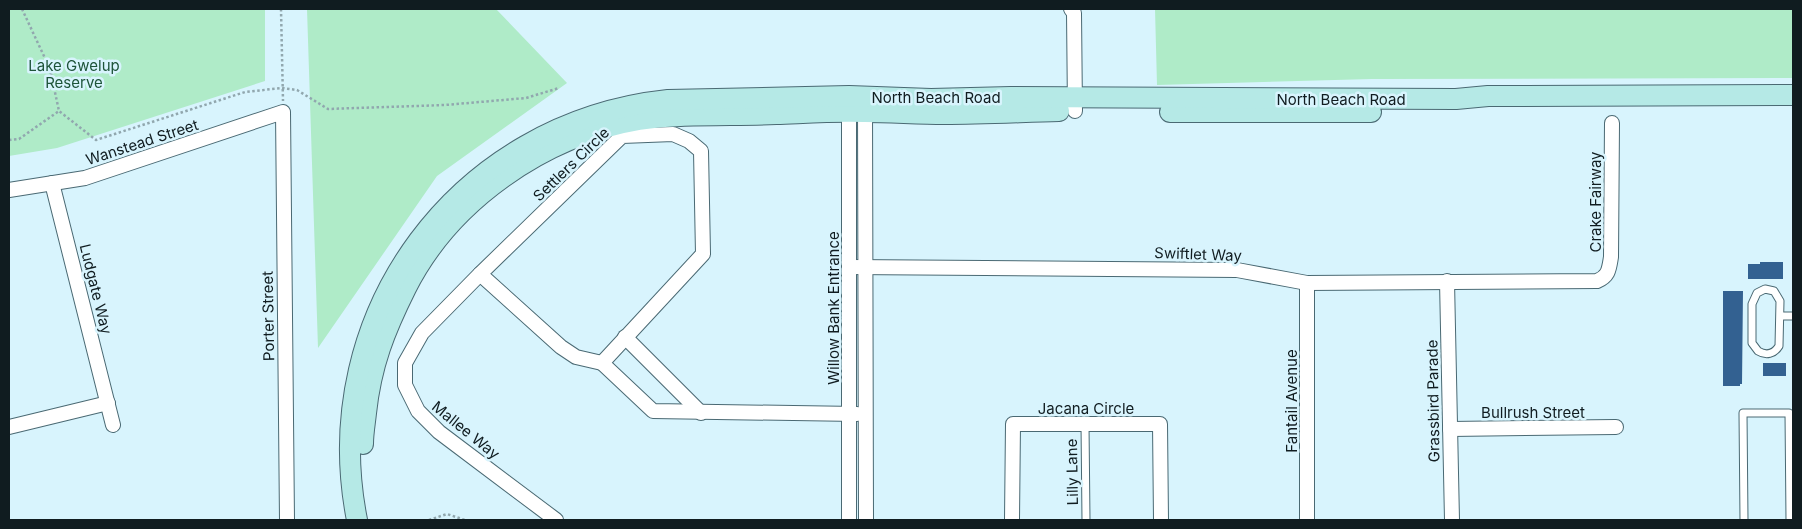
<svg xmlns="http://www.w3.org/2000/svg" width="1802" height="529" viewBox="0 0 1802 529" font-family="Inter,sans-serif">
<style>
.green{fill:#afebc8}
.building{fill:#336191}
.lines{fill:none;stroke-linecap:round;stroke-linejoin:round}
.lane-casing{stroke:#4a6973;stroke-width:9}
.street-casing{stroke:#4a6973;stroke-width:16}
.secondary-casing{stroke:#4a6973;stroke-width:22}
.path{stroke:#91a7ae;stroke-width:2.5;stroke-dasharray:2.5 2.5;stroke-linecap:butt}
.lane{stroke:#fff;stroke-width:7}
.street{stroke:#fff;stroke-width:14}
.secondary{stroke:#b5e9e6;stroke-width:20}
.labels{text-anchor:middle;dominant-baseline:central;stroke-width:5;stroke-linejoin:round;paint-order:stroke}
.park-label{font-size:15px;fill:#1e5439;stroke:#d8f4fd}
.street-label{font-size:15px;fill:#101c20;stroke:#d8f4fd}
</style>
<rect width="100%" height="100%" fill="#d8f4fd"/>
<!-- green -->
<g class="green">
<polygon points="9,9 265,9 265,81 57,148 9,156"/>
<polygon points="307,9 496,9 567,83 437,176 318,348"/>
<polygon points="1155,9 1793,9 1793,78 1372,79 1157,85"/>
</g>
<!-- building -->
<g class="building">
<polygon points="1760,262 1783,262 1783,279 1748,279 1748,264 1760,264"/>
<polygon points="1723,291 1743,291 1742,384 1740,384 1740,386 1723,386"/>
<rect x="1763" y="363" width="23" height="13"/>
</g>
<g class="lines">
<!-- lane casing -->
<g class="lane-casing">
<g id="lane">
<path d="M1765 289 1774 291 1780 301 1779 346C1774 354 1766 356 1758 351L1752 343V304L1757 293Z"/>
<polyline points="1781,316 1793,316"/>
<polyline points="1085,424 1086,520"/>
<polyline points="1744,520 1743,413 1789,413 1790,520"/>
</g>
</g>
<!-- street casing -->
<g class="street-casing">
<g id="street">
<polyline points="1071,9 1074,13 1075,111"/>
<polyline points="849,104 849,520"/>
<polyline points="865,105 866,520"/>
<polygon points="673,134 689,141 701,151 703,254 602,363 576,357 561,347 480,274 622,136"/>
<polyline points="52,183 113,425"/>
<polyline points="9,190 85,178 283,112 287,520"/>
<path d="M850 267 1237 270 1307 283 1597 281C1609 276 1609 269 1611 257L1612 123"/>
<polyline points="480,274 422,333 405,363 405,385 418,411 439,432 556,520"/>
<polyline points="1447,281 1452,520"/>
<polyline points="625,337 701,413"/>
<polyline points="602,363 653,411 857,414"/>
<polyline points="9,427 108,403"/>
<polyline points="1450,429 1616,427"/>
<polyline points="1012,520 1013,424 1160,424 1161,520"/>
<polyline points="1307,520 1307,283"/>
</g>
</g>
<!-- secondary casing -->
<g class="secondary-casing">
<g id="secondary">
<polyline points="1170,112 1371,112"/>
<path d="M363 444C363 433 365 423 366 413 371 365 385 330 406 288 450 201 543 136 639 120 684 113 730 116 776 114 805 113 835 111 864 112 891 112 917 114 944 114 982 114 1020 112 1059 111"/>
<path d="M357 520C316 313 459 122 668 100L849 96 931 99 1011 97 1456 99 1488 96 1793 95"/>
</g>
</g>
<!-- path -->
<g class="path">
<polyline points="22,9 50,69 59,111 96,140 245,92 282,88 297,90 328,109 445,105 526,98 559,88"/>
<polyline points="281,9 283,101"/>
<polyline points="9,140 19,139 59,111"/>
<polyline points="429,520 447,514 465,520"/>
</g>
<!-- lane -->
<use href="#lane" class="lane"/>
<!-- street -->
<use href="#street" class="street"/>
<!-- secondary -->
<use href="#secondary" class="secondary"/>
</g>
<g class="labels">
<!-- park labels -->
<g class="park-label">
<text x="74" y="65">Lake Gwelup<tspan x="74" dy="17">Reserve</tspan></text>
</g>
<!-- street labels -->
<g class="street-label">
<text x="936" y="97">North Beach Road</text>
<text x="1341" y="99">North Beach Road</text>
<text transform="translate(142 142) rotate(-18)">Wanstead Street</text>
<text transform="translate(571 164) rotate(-44)">Settlers Circle</text>
<text transform="translate(1595 202) rotate(-90)">Crake Fairway</text>
<text transform="translate(1198 254) rotate(2)">Swiftlet Way</text>
<text transform="translate(96 289) rotate(76)">Ludgate Way</text>
<text transform="translate(833 308) rotate(-90)">Willow Bank Entrance</text>
<text transform="translate(268 316) rotate(-91)">Porter Street</text>
<text transform="translate(1291 401) rotate(-90)">Fantail Avenue</text>
<text transform="translate(1433 401) rotate(-91)">Grassbird Parade</text>
<text x="1086" y="408">Jacana Circle</text>
<text x="1533" y="412">Bullrush Street</text>
<text transform="translate(466 430) rotate(39)">Mallee Way</text>
<text transform="translate(1072 472) rotate(-91)">Lilly Lane</text>
</g>
</g>
<!-- border -->
<rect width="1802" height="529" fill="none" stroke="#101c20" stroke-width="20"/>
</svg>
